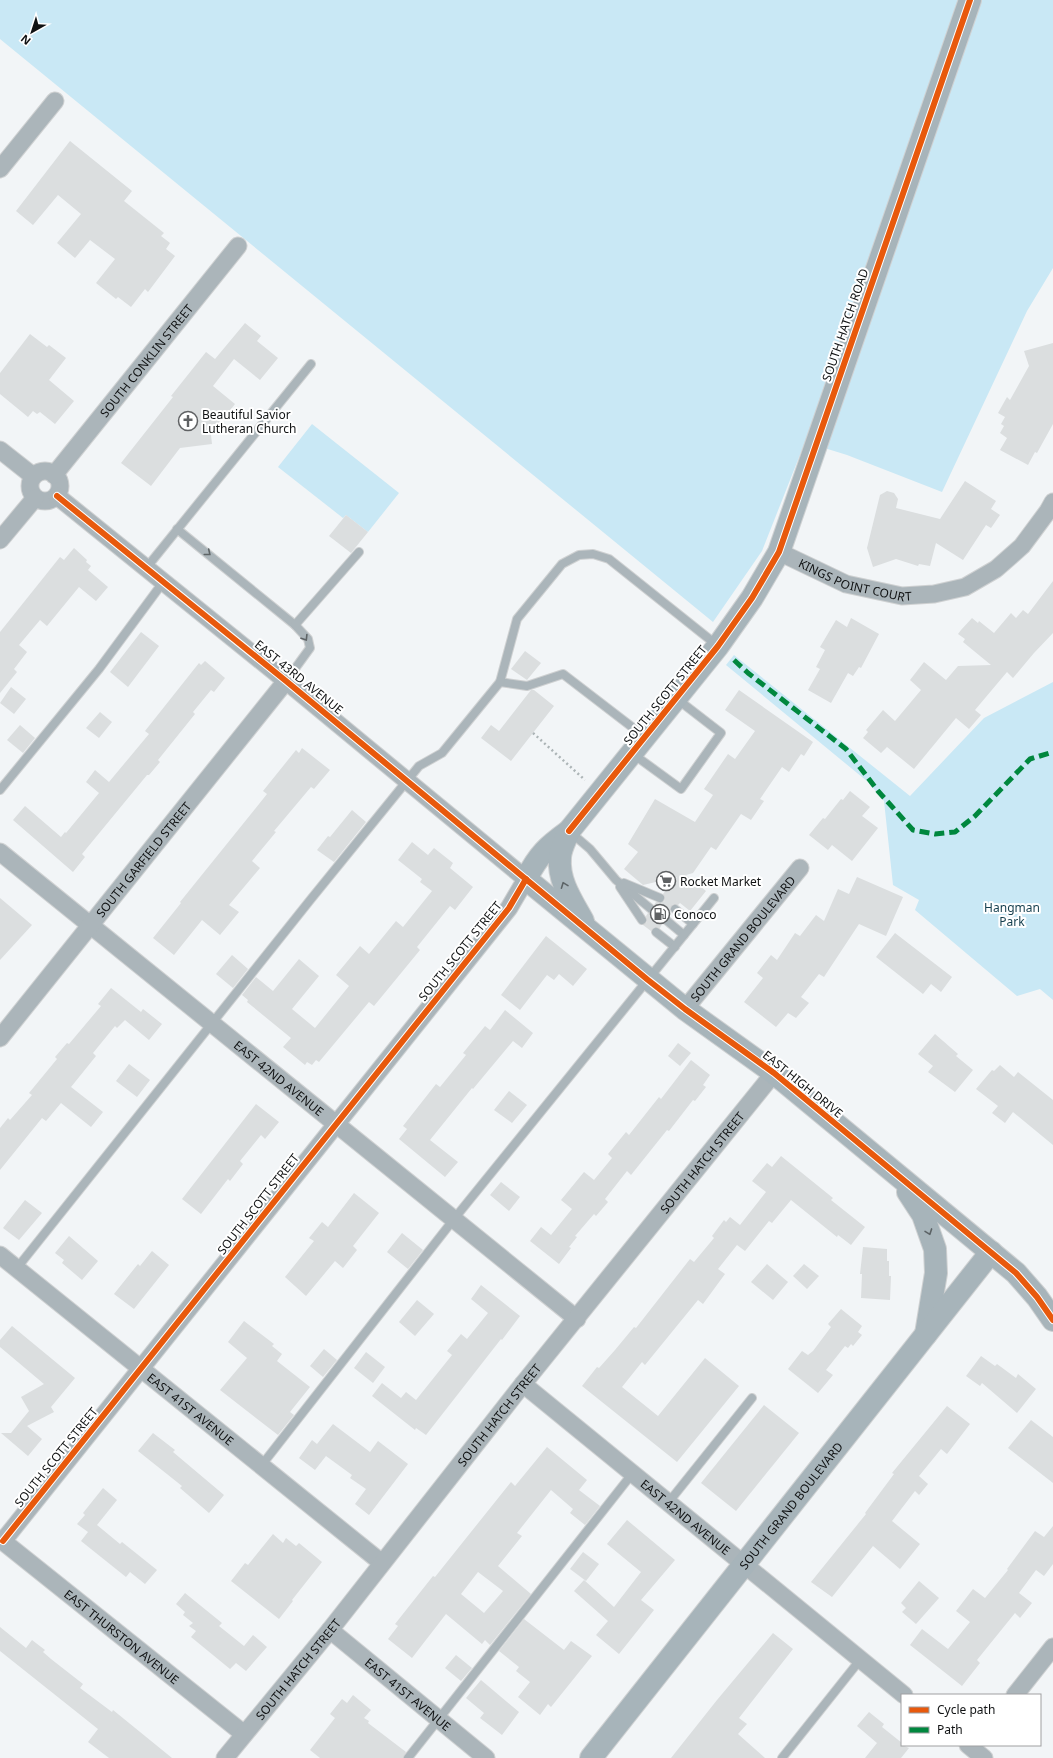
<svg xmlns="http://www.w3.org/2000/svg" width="1053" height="1758" viewBox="0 0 1053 1758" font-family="'Noto Sans',sans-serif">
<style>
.green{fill:#c9e8f5}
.building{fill:#dbdedf;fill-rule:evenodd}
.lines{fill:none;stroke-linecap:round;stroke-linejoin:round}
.service-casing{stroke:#cfd1d2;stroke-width:10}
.minor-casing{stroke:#cfd1d2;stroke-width:19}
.secondary-casing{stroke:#cfd1d2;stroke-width:24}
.path{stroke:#acb4b6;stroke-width:2.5;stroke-dasharray:2 3;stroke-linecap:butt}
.service{stroke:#abb5ba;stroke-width:8}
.minor{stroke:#abb5ba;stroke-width:17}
.secondary{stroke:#a7b4ba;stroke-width:22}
.quiet{stroke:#00873e;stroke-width:5;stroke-dasharray:10 5;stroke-linecap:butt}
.cycleway-casing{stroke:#fff;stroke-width:8}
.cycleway{stroke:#e8590c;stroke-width:6}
.oneway{stroke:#5e6466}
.oneway2{stroke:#5c6366}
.labels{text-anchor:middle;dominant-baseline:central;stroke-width:4;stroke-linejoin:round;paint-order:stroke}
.street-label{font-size:12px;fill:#101213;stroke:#fff}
.poi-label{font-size:12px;fill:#101213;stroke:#fff;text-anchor:start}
.park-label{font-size:12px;fill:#153f4e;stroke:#fff}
</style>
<rect width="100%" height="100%" fill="#f2f5f7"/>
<!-- green -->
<g class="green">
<polygon points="0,0 1053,0 1053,268 1027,311 942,492 847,455 805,442 762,551 713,622 0,39"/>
<polygon points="312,424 399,493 368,532 346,515 343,518 278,467"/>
<polygon points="734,655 910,796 984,718 1053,682 1053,1000 1040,989 1017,996 915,910 919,900 893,885 884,801 868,782 726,665"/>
</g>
<!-- building -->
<g class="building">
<polygon points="70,141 132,191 124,201 164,233 161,236 170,243 166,249 175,256 148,292 145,289 131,307 118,297 116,299 96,283 115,259 90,240 75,258 57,243 81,214 58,195 33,225 16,211"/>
<polygon points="245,323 261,336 257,341 278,358 260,380 234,359 213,386 235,404 211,435 212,444 180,448 151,486 121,463 173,397 171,396 206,352 215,359"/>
<polygon points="30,334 47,347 49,345 66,358 49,380 74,401 55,424 40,412 37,414 33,411 28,417 0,394 0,373"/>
<polygon points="1053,343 1053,424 1037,453 1035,452 1028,465 1000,450 1007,438 1000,433 1004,426 1001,424 1005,417 998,413 1007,397 1010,400 1029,366 1024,351"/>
<polygon points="965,481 996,501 991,509 1000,515 991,528 986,525 963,560 936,543 930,566 919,564 918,566 896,559 873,567 867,548 880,495 887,491 894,493 898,499 896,508 940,519"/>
<polygon points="346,515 368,532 351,553 329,536"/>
<polygon points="74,548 87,560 86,562 91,566 88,570 108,587 96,601 79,587 47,626 40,620 19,645 27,652 14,669 17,672 0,693 0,632 60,557 64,560"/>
<polygon points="1053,581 1053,633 1034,653 1013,678 1007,672 975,710 981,715 969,729 956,718 914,769 887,747 881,753 863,738 868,732 866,730 883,710 895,721 921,690 910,680 924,662 946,680 958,666 991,665 963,642 965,639 958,634 961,630 972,618 978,623 979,621 994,633 1011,613 1016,618 1023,610 1028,614"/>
<polygon points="851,618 879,634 861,668 859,667 853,676 848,673 831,703 808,690 820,669 816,667 825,650 820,647 836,620 847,627"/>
<polygon points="141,632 159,646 128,687 110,672"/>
<polygon points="525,651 541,663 527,680 511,669"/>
<polygon points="205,661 225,678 214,692 211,690 193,712 195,714 158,760 160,762 149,775 147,775 82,854 85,857 73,872 13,820 25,806 61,837 65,832 66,833 99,793 86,782 95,770 109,782 149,734 145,731 199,663 201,665"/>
<polygon points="11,687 26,699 14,714 0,703"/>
<polygon points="531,690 534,690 554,706 511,761 481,738 491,725 499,731"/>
<polygon points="739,690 813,742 804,756 801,754 789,772 782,767 760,799 764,801 751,820 741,814 716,850 711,847 693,873 686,875 706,891 690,911 680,903 678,905 673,904 670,908 671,913 669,916 664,915 662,917 661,922 662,924 660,928 654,927 651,931 643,925 647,922 646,916 648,913 653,914 655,912 656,907 654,905 656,902 664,902 665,898 663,894 677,877 643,885 624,869 638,852 628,844 655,799 695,822 713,795 704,789 728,754 735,759 755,731 725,710"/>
<polygon points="100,712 112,722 99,738 86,728"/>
<polygon points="20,725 35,738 23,753 7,740"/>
<polygon points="302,748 330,770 314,789 311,787 274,831 276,832 252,861 260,868 229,905 239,912 220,935 202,920 174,955 153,938 181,903 180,902 267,794 263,791 296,750 299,753"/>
<polygon points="850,791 870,807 862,816 878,828 852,861 832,845 828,850 809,835 823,818 825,819 841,799 843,800"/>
<polygon points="352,810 366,822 334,862 317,850 328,836 330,837"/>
<polygon points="412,842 428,855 434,848 453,863 450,868 473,887 455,910 450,906 417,947 420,950 374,1006 369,1002 319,1062 316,1060 312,1065 307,1062 305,1065 283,1047 291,1038 247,1002 248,1000 242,995 256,977 273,991 299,959 319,976 292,1009 315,1028 349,986 336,975 360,946 369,954 396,921 403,927 432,891 420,882 422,879 398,860"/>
<polygon points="857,877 903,897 886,936 859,924 824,977 819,974 801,997 809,1003 796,1018 788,1013 776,1027 744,1002 763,978 757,973 771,955 777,960 795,933 800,936 816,915 824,921 838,889 849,894"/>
<polygon points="0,898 32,925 0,960"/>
<polygon points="895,933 952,977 941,992 931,984 923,994 876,957"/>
<polygon points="546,936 587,969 573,986 559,974 554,980 547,975 520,1010 501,995"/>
<polygon points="232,955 248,969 233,988 216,974"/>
<polygon points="111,988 141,1012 143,1009 162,1024 149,1040 125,1020 117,1028 115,1026 93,1053 96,1056 71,1087 103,1112 91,1127 61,1103 46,1121 42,1118 0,1170 0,1128 8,1118 10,1120 32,1095 29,1093 57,1059 55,1057 67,1043 69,1044 101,1006 98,1004"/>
<polygon points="505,1010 533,1033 522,1048 513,1041 473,1089 472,1088 430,1140 458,1162 445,1177 399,1139 407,1129 403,1126 436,1084 440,1087 466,1055 463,1053 485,1026 490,1030"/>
<polygon points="935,1034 958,1054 956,1056 973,1070 955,1092 928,1072 933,1066 918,1054"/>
<polygon points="678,1043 691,1053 680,1066 668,1056"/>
<polygon points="691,1060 710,1075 703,1085 706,1087 695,1101 693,1100 669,1131 667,1130 631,1175 627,1171 605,1199 608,1202 596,1216 594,1214 575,1236 577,1237 569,1247 571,1248 559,1264 530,1241 541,1227 551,1235 572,1209 561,1200 584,1172 594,1180 612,1158 608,1154 626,1132 629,1135 659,1097 661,1099"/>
<polygon points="129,1064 150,1080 137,1097 116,1081"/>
<polygon points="1000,1065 1014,1077 1018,1072 1053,1100 1053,1145 1013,1112 1005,1123 992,1113 998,1106 976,1089 992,1070 994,1071"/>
<polygon points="509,1091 527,1105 512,1123 494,1110"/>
<polygon points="256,1104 279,1122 265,1139 261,1135 240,1161 243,1164 230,1181 228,1179 201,1214 182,1199"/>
<polygon points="781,1156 833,1198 831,1200 865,1227 851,1245 838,1235 837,1237 791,1200 772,1223 769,1221 745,1251 737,1245 718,1269 725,1274 703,1304 698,1300 645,1365 642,1362 622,1387 658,1416 705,1358 739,1386 677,1462 582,1386 597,1367 599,1368 615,1350 634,1327 636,1328 690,1259 694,1262 714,1238 712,1236 724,1220 726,1222 730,1217 740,1225 766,1192 752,1181 767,1163 772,1167"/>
<polygon points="501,1182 520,1197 509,1211 490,1195"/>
<polygon points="354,1193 379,1213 353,1246 357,1250 343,1268 335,1261 306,1296 285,1277 314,1241 309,1238 322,1222 328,1227"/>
<polygon points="25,1200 42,1213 19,1240 3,1228"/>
<polygon points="402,1233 423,1250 408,1269 387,1252"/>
<polygon points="69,1236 98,1261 82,1280 62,1263 64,1260 55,1253"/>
<polygon points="863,1247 887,1249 887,1261 889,1261 889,1276 891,1276 890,1300 861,1298 862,1274 860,1274"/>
<polygon points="152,1251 169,1265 134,1309 114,1294 138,1264 140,1266"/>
<polygon points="767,1264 788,1282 773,1300 751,1282"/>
<polygon points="804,1264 819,1276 807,1289 793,1276"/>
<polygon points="481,1285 520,1316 502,1340 501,1339 426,1435 416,1428 415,1430 372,1396 382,1383 401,1398 406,1392 416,1400 452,1355 447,1351 461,1334 467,1339 488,1313 471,1299"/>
<polygon points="417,1300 434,1314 415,1336 399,1322"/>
<polygon points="841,1309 862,1326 858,1332 862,1335 853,1346 851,1344 848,1348 845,1346 826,1370 833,1375 818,1393 788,1369 802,1351 808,1355 813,1351 831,1327 828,1324"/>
<polygon points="244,1321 274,1344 272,1346 282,1354 277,1361 310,1387 290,1412 294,1415 278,1435 220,1390 247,1358 228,1342"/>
<polygon points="12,1326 75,1378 51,1407 54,1412 27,1426 42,1439 28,1456 1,1433 11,1433 29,1411 21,1397 44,1384 0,1347 0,1340"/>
<polygon points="324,1349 337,1360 323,1377 310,1366"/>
<polygon points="366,1352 385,1367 373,1383 354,1368"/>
<polygon points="981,1356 995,1366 997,1364 1016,1378 1018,1374 1036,1389 1017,1413 982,1383 980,1386 966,1376"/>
<polygon points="764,1405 799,1433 736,1511 701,1483"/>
<polygon points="947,1406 970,1424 947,1454 941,1449 919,1476 928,1484 919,1495 915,1491 892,1521 920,1544 900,1569 873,1546 832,1597 811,1582 866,1514 865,1513 894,1474 892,1473"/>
<polygon points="1031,1420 1053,1437 1053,1483 1008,1448"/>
<polygon points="333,1424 370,1452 378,1441 408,1464 369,1515 355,1504 366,1489 350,1478 352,1475 326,1456 315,1470 299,1458 312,1440 317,1444"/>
<polygon points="153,1433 175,1450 173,1452 224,1495 209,1513 180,1488 182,1486 138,1451"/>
<path d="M547 1447 587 1480 579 1490 600 1506 585 1525 570 1513 573 1509 551 1490 517 1533 522 1536 498 1566 531 1594 490 1645 485 1640 482 1644 446 1614 412 1658 388 1639 398 1626 395 1624 433 1576 435 1577 511 1482 515 1486ZM478 1572 503 1591 484 1613 461 1594Z"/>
<polygon points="103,1488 117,1500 97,1525 120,1544 122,1542 157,1570 145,1584 130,1572 126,1577 81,1541 88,1532 77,1524 85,1515 83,1513"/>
<polygon points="627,1520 675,1560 641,1600 654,1610 619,1654 596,1635 608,1621 574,1591 584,1580 614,1607 641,1572 607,1544"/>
<polygon points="1053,1526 1053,1564 1044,1576 1036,1570 1019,1593 1032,1603 1020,1618 1015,1613 977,1660 980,1663 962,1686 910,1645 922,1629 948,1649 970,1622 956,1611 973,1589 985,1598 1008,1570 1007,1569 1035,1531 1044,1537"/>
<polygon points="273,1534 283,1543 286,1538 296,1546 299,1543 322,1562 292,1600 293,1601 279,1619 231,1581 245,1563 248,1565"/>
<polygon points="583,1552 599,1564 586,1581 570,1569"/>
<polygon points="919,1581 939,1598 916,1624 902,1612 906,1608 901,1603"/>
<polygon points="185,1593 222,1623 219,1626 244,1646 253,1635 267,1647 246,1671 236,1663 230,1669 191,1637 196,1631 189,1626 193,1623 183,1615 185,1612 176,1604"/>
<polygon points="524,1619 564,1650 571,1641 592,1656 551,1707 548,1704 540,1715 518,1697 530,1682 516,1671 519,1667 499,1651"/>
<polygon points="0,1627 26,1648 32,1640 45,1650 43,1652 51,1659 83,1684 80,1688 112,1712 113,1710 172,1758 109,1758 88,1742 98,1729 0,1651"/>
<polygon points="773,1633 793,1649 739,1718 747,1724 738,1734 765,1758 671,1758 717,1700"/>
<polygon points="456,1655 472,1668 461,1681 445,1668"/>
<polygon points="481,1680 519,1712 502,1735 480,1718 484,1713 466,1698"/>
<polygon points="353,1695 371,1710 364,1718 369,1721 368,1723 406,1752 403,1758 320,1758 310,1750 335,1718 330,1714 342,1699 347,1703"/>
<polygon points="869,1712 884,1724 882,1727 902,1743 902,1745 909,1748 901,1758 865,1758 877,1743 857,1726"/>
</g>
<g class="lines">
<!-- service casing -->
<g class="service-casing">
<g id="service">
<polyline points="177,529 295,625 308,639 310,648 286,681"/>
<polyline points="147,567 311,364"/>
<polyline points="295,625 359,552"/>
<polyline points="500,682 527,686 563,674 645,737"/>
<polyline points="633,754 681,789 721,733 677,699"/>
<polyline points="0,790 99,669 164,581"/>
<polyline points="569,831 590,849 616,880 651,909"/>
<polyline points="624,883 660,898"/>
<polyline points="620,887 642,920"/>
<polyline points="675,909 693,924"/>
<polyline points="666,920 684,935"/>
<polyline points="656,932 675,947"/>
<polyline points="17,1268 311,899 419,766 442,753 500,682 517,619 562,564 579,555 593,554 609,559 718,646"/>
<polyline points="261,1466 454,1219 714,898"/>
<polyline points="668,1503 752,1398"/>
<polyline points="408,1758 632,1474"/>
<polyline points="782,1758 860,1660"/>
</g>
</g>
<!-- minor casing -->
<g class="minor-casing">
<g id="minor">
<polyline points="0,169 55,101"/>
<polyline points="0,450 33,476"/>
<circle cx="45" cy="486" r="15"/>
<path id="s1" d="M54 475 238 246"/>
<polyline points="0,540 35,498"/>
<path id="s2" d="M779 552 846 584 902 596 934 594 965 587 996 569 1022 546 1048 511 1053 502"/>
<path id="s3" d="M0 852 577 1319"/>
<path id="s4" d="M685 1009 800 868"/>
<path id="s5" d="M0 1038 286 681"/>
<path id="s6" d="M0 1255 382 1563"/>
<path id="s7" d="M523 1384 904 1695"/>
<path id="s8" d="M0 1539 244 1734"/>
<polyline points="3,1541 509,908 526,879 286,681 57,496"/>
<path id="s9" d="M330 1630 486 1758"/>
<polyline points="1015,1695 1053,1647"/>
<polyline points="968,1745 984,1758"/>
<path id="s10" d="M225 1758 330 1630 523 1384 774 1073"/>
</g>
</g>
<!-- secondary casing -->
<g class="secondary-casing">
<g id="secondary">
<path d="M970 0 779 552 752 598 718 646 569 831C547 847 539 854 526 879L685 1009 774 1073 1016 1273 1037 1297 1053 1320"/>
<path d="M569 831C566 839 560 849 560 858 558 881 572 901 583 921"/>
<polyline points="908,1192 923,1215 935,1249 936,1273 926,1334"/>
<path id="s11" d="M591 1758 991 1252"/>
</g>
</g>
<!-- path -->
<polyline class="path" points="533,733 585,780"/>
<!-- service -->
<use href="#service" class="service"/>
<!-- minor -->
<use href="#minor" class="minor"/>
<!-- secondary -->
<use href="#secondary" class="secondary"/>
<!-- quiet -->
<polyline class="quiet" points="734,660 748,673 846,749 878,791 913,830 935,834 955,832 975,816 1030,759 1053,752"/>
<!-- cycleway casing -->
<g class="cycleway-casing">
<g id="cycleway">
<polyline points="57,496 286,681 648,980 685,1009 774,1073 1016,1273 1037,1297 1053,1320"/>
<polyline points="569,831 718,646 752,598 779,552 970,0"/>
<polyline points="3,1541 509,908 526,879"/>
</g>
</g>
<!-- cycleway -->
<use href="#cycleway" class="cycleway"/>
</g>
<!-- one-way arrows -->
<defs><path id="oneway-chevron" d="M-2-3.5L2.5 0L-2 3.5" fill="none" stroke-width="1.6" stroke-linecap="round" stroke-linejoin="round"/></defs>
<g class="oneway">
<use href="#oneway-chevron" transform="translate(208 553) rotate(39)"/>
<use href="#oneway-chevron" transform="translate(305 638) rotate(58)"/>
</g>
<g class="oneway2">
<use href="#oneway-chevron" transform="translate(564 885) rotate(-111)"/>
<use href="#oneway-chevron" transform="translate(929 1232) rotate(70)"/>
</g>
<!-- icons -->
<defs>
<g id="church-ring" transform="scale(1)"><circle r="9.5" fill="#fff" stroke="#5f6163" stroke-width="1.5"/><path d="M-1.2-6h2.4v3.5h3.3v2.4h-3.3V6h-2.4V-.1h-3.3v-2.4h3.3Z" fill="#5f6163"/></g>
<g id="supermarket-ring" transform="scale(1)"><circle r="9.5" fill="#fff" stroke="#5f6163" stroke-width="1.5"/><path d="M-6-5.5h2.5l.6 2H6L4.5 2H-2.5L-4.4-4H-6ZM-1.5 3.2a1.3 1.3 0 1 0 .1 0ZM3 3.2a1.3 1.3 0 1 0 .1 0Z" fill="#5f6163"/></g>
<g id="fuel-ring" transform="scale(1)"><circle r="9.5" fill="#fff" stroke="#5f6163" stroke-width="1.5"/><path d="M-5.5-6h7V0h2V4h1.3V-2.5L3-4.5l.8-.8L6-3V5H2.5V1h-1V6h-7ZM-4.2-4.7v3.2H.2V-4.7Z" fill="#5f6163"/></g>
</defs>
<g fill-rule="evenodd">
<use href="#church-ring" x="188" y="421"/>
<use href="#supermarket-ring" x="666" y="881"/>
<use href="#fuel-ring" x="660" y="914"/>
</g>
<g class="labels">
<!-- street labels -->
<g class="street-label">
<text transform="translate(845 325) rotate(-71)">SOUTH HATCH ROAD</text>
<text stroke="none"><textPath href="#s1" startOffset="147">SOUTH CONKLIN STREET</textPath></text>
<text stroke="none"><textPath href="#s2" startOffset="82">KINGS POINT COURT</textPath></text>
<text transform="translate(299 677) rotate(39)">EAST 43RD AVENUE</text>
<text transform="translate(665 695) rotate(-51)">SOUTH SCOTT STREET</text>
<text stroke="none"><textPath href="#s5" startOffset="229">SOUTH GARFIELD STREET</textPath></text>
<text stroke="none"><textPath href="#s4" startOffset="91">SOUTH GRAND BOULEVARD</textPath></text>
<text transform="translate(460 951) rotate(-51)">SOUTH SCOTT STREET</text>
<text stroke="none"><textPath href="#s3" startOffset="359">EAST 42ND AVENUE</textPath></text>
<text transform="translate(803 1084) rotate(39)">EAST HIGH DRIVE</text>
<text stroke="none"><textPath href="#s10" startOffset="763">SOUTH HATCH STREET</textPath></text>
<text transform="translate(258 1204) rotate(-52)">SOUTH SCOTT STREET</text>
<text stroke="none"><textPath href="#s6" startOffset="245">EAST 41ST AVENUE</textPath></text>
<text stroke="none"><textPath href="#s10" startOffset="439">SOUTH HATCH STREET</textPath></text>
<text transform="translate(56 1457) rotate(-51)">SOUTH SCOTT STREET</text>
<text stroke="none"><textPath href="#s11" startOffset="322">SOUTH GRAND BOULEVARD</textPath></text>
<text stroke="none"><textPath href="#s7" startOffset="210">EAST 42ND AVENUE</textPath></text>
<text stroke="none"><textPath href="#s8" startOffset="156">EAST THURSTON AVENUE</textPath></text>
<text stroke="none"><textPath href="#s10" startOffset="115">SOUTH HATCH STREET</textPath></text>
<text stroke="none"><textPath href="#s9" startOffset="101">EAST 41ST AVENUE</textPath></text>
</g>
<!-- poi labels -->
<g class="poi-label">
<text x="202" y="414">Beautiful Savior<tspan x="202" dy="14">Lutheran Church</tspan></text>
<text x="680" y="881">Rocket Market</text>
<text x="674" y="914">Conoco</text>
</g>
<!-- park labels -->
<g class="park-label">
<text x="1012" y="907">Hangman<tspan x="1012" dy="14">Park</tspan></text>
</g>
</g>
<!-- legend -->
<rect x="901" y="1694" width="140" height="52" fill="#ffffff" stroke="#9fa0a1"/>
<rect x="909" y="1707" width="20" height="6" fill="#e8590c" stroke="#9fa0a1"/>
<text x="937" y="1714" font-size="12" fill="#101213">Cycle path</text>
<rect x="909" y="1727" width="20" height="6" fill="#00873e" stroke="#9fa0a1"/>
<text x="937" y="1734" font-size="12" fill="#101213">Path</text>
<!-- north arrow -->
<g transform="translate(32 32) rotate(219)" stroke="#ffffff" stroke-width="3" paint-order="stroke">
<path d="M0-3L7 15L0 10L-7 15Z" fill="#101213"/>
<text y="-6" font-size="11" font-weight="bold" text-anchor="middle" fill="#101213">N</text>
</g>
</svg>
